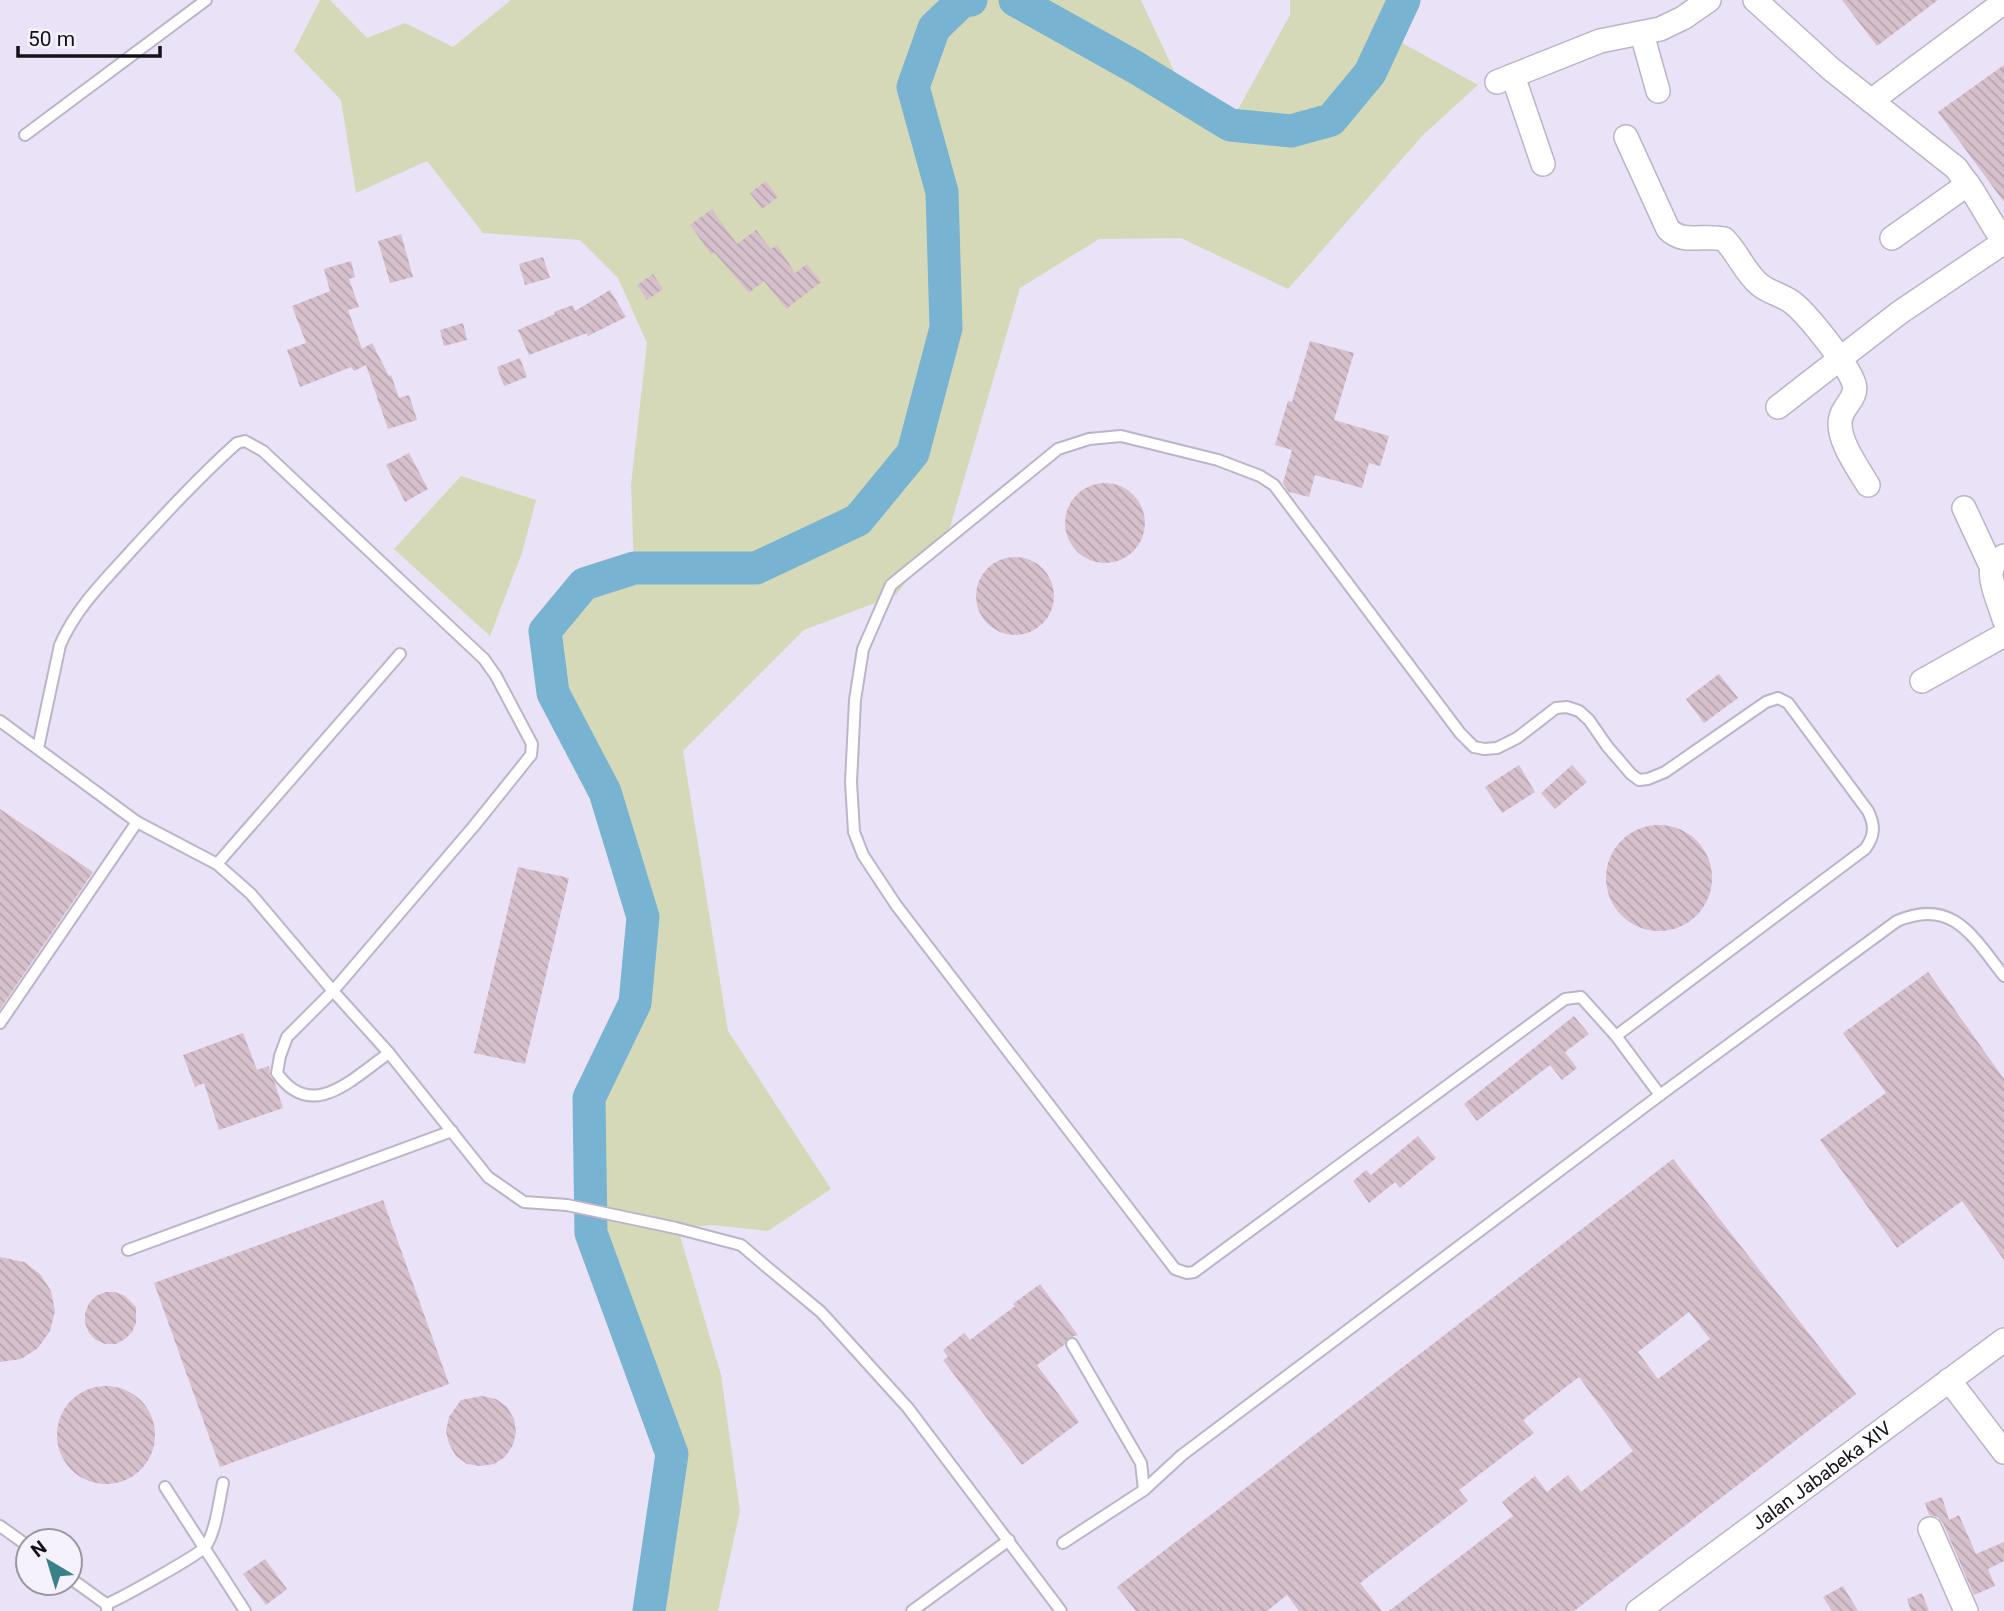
<svg xmlns="http://www.w3.org/2000/svg" width="2004" height="1611" viewBox="0 0 2004 1611" font-family="Roboto,sans-serif">
<style>
.green{fill:#d6d9b7}
.lines{fill:none;stroke-linecap:round;stroke-linejoin:round}
.river{stroke:#78b4d2;stroke-width:33}
.building{fill:url(#building-back-hatch);fill-rule:evenodd}
.lane-casing{stroke:#bcb4c8;stroke-width:14}
.street-casing{stroke:#bcb4c8;stroke-width:26}
.lane{stroke:#fff;stroke-width:10}
.street{stroke:#fff;stroke-width:23}
.labels{text-anchor:middle;dominant-baseline:central;stroke-width:6;stroke-linejoin:round;paint-order:stroke}
.street-label{font-size:19px;fill:#141118;stroke:#f5f1fd}
</style>
<defs>
<pattern id="building-back-hatch" width="6" height="6" patternUnits="userSpaceOnUse" patternTransform="scale(1.75)"><rect width="6" height="6" fill="#d6c0cb"/><path d="M-1 5l2 2M0 0l6 6M5-1l2 2" fill="none" stroke="#b7a4ae"/></pattern>
</defs>
<rect width="100%" height="100%" fill="#eae2f7"/>
<!-- green -->
<g class="green">
<polygon points="320,0 330,0 367,38 405,23 453,47 511,0 1141,0 1187,99 1230,124 1290,15 1290,0 1404,0 1388,35 1478,85 1423,135 1288,289 1181,238 1099,239 1020,288 950,527 896,595 804,630 683,751 728,1031 831,1189 768,1231 712,1225 678,1229 721,1375 740,1511 718,1611 649,1611 672,1454 591,1233 589,1098 635,1003 643,917 605,792 553,693 545,631 584,584 634,568 631,485 647,343 618,278 580,240 483,233 427,161 356,193 341,100 294,51"/>
<polygon points="461,476 536,500 522,553 490,636 394,549"/>
</g>
<g class="lines">
<!-- river -->
<g class="river">
<polyline points="1015,0 1135,67 1230,125 1291,131 1331,120 1370,73 1404,0"/>
<polyline points="649,1611 672,1454 591,1233 589,1098 635,1003 643,917 605,792 553,693 545,631 584,584 634,568 756,568 858,520 913,453 946,328 942,192 913,87 934,28 962,1 971,0"/>
</g>
</g>
<!-- building -->
<g class="building">
<polygon points="1842,0 1938,0 1877,46"/>
<polygon points="2004,65 2004,202 1938,112"/>
<polygon points="766,181 778,197 762,209 750,193"/>
<polygon points="712,209 737,244 756,230 771,249 777,245 795,273 807,264 821,282 786,309 764,281 749,293 714,252 711,254 690,225"/>
<polygon points="401,234 413,277 390,283 378,241"/>
<polygon points="543,257 550,278 525,285 519,264"/>
<polygon points="351,261 355,277 349,279 359,307 348,310 362,349 372,343 389,376 391,375 399,398 409,395 417,420 388,429 366,365 354,371 351,367 300,387 287,350 306,343 292,306 330,291 324,269"/>
<polygon points="653,274 663,289 647,300 637,285"/>
<polygon points="610,290 626,317 588,336 587,333 529,355 518,330 555,314 554,312 573,305 575,311"/>
<polygon points="463,323 467,340 444,346 440,330"/>
<polygon points="1310,341 1354,353 1334,420 1389,436 1380,466 1369,463 1362,488 1315,475 1309,497 1289,492 1283,483 1292,450 1275,445 1288,401 1292,402"/>
<polygon points="520,358 527,377 504,386 497,367"/>
<polygon points="409,453 428,489 405,502 386,465"/>
<circle cx="1105" cy="523" r="40"/>
<circle cx="1015" cy="596" r="39"/>
<polygon points="1719,674 1738,698 1704,723 1686,699"/>
<polygon points="1519,765 1535,792 1502,813 1485,787"/>
<polygon points="1572,765 1587,782 1555,809 1541,793"/>
<polygon points="0,809 93,872 0,1009"/>
<circle cx="1659" cy="878" r="53"/>
<polygon points="518,867 569,878 525,1064 474,1053"/>
<polygon points="1928,972 2004,1079 2004,1260 1962,1201 1897,1248 1820,1140 1886,1093 1843,1033"/>
<polygon points="1574,1016 1589,1034 1565,1052 1577,1068 1562,1080 1550,1065 1477,1121 1464,1104"/>
<polygon points="243,1033 257,1070 269,1066 270,1076 274,1081 283,1108 219,1130 204,1083 195,1087 183,1055"/>
<polygon points="1418,1136 1436,1158 1400,1188 1395,1182 1369,1203 1353,1181 1366,1170 1371,1175"/>
<path d="M1673 1159 1856 1394 1574 1611H1389L1513 1516 1502 1502 1535 1476 1547 1492 1568 1475 1581 1492 1633 1451 1579 1377 1523 1420 1534 1433 1459 1490 1468 1501 1360 1583 1382 1611H1299L1287 1595 1267 1611H1136L1117 1587ZM1689 1312 1710 1339 1658 1379 1638 1352Z"/>
<polygon points="383,1200 449,1384 220,1467 154,1283"/>
<polygon points="0,1257 24,1262 40,1274 51,1291 55,1311 50,1331 38,1348 21,1359 0,1362"/>
<polygon points="1040,1284 1078,1335 1068,1338 1064,1345 1037,1365 1079,1422 1022,1465 943,1360 948,1357 943,1350 964,1333 970,1340 1015,1306 1013,1304"/>
<polygon points="105,1292 115,1292 125,1296 136,1307 136,1323 132,1332 125,1339 116,1344 105,1344 96,1340 89,1333 85,1323 85,1313 89,1303 96,1296"/>
<circle cx="106" cy="1435" r="49"/>
<polygon points="482,1396 496,1399 507,1407 514,1419 516,1432 513,1445 505,1457 494,1464 480,1466 467,1464 456,1456 449,1444 446,1431 449,1417 461,1400"/>
<polygon points="1942,1497 1949,1520 1959,1515 1976,1554 2004,1542 2004,1561 1988,1569 1995,1586 1974,1595 1943,1523 1938,1517 1929,1515 1925,1503"/>
<polygon points="265,1559 287,1589 266,1605 243,1574"/>
<polygon points="1843,1586 1858,1611 1832,1611 1823,1597"/>
<polygon points="1922,1593 1929,1611 1911,1611 1907,1599"/>
</g>
<g class="lines">
<!-- lane casing -->
<g class="lane-casing">
<g id="lane">
<polyline points="25,135 206,0"/>
<polyline points="0,721 137,822 217,864 251,894 333,991 389,1053 488,1177 524,1202 567,1205 676,1228 741,1245 768,1268 821,1312 908,1408 1061,1611"/>
<path d="M38 748 60 645C76 608 104 581 131 551 165 514 199 477 237 443L245 441 263 451 484 659 496 676 532 744 531 755 474 826 333 991 287 1037 280 1056 277 1073C312 1123 353 1078 389 1053"/>
<polyline points="217,864 400,654"/>
<polyline points="0,1023 137,822"/>
<path d="M1616 1036 1865 849C1875 836 1875 825 1868 811L1788 703 1778 698 1766 702 1665 772 1648 779 1639 780 1631 774 1607 746 1589 720 1579 711 1567 707 1556 708 1517 738 1497 748 1484 749 1474 747 1460 733 1274 485 1260 476 1218 460 1121 436 1089 439 1058 449 891 585 863 649 855 700 851 782 854 832 863 855 896 905 1175 1269 1187 1273 1194 1272 1565 999 1581 997 1616 1036 1660 1095"/>
<polyline points="128,1250 452,1131"/>
<polyline points="1072,1344 1141,1463 1144,1490"/>
<polyline points="165,1487 245,1611"/>
<polyline points="0,1526 28,1546"/>
<path d="M1063 1543 1144 1490 1182 1455 1660 1095 1897 921C1953 897 1973 937 2004 976"/>
<polyline points="70,1578 106,1604 107,1609"/>
<path d="M106 1604C117 1601 200 1554 205 1547 216 1532 219 1501 223 1483"/>
<polyline points="912,1611 1009,1540"/>
</g>
</g>
<!-- street casing -->
<g class="street-casing">
<g id="street">
<polyline points="1755,0 1831,69 1956,168 1972,190 2004,243"/>
<polyline points="1642,34 1658,91"/>
<polyline points="1513,76 1543,164"/>
<polyline points="1497,82 1600,41 1660,29 1683,18 1709,0"/>
<polyline points="1871,101 2004,2"/>
<path d="M1626 137 1668 229C1683 245 1703 234 1724 239 1738 253 1745 273 1760 285 1770 293 1783 295 1793 303 1808 315 1849 366 1854 384 1858 397 1844 405 1841 417 1835 437 1858 468 1868 485"/>
<polyline points="1892,238 1968,184"/>
<polyline points="1778,407 1899,313 2004,242"/>
<polyline points="1964,508 1992,568"/>
<path d="M2004 556C1999 559 1993 562 1992 568 1988 578 2001 608 2004 619"/>
<polyline points="1922,681 2004,635"/>
<polyline points="1949,1380 2004,1452"/>
<polyline points="1930,1529 1966,1611"/>
<path id="s1" d="M1638 1611 2004 1340"/>
</g>
</g>
<!-- lane -->
<use href="#lane" class="lane"/>
<!-- street -->
<use href="#street" class="street"/>
</g>
<g class="labels">
<!-- street labels -->
<g class="street-label">
<text stroke="none"><textPath href="#s1" startOffset="228">Jalan Jababeka XIV</textPath></text>
</g>
</g>
<!-- north arrow -->
<g transform="translate(49 1562) rotate(322)"><circle r="33" fill="#f5f1fd" stroke="#9b97a1" stroke-width="2"/>
<path d="M0-5L12 26L0 18L-12 26Z" fill="#3a8289"/>
<text y="-10" font-size="19" font-weight="bold" text-anchor="middle" fill="#141118">N</text>
</g>
<!-- scale -->
<path d="M18 46v10h142v-10" fill="none" stroke="#141118" stroke-width="3.5"/>
<text x="28" y="46" font-size="21" fill="#141118" stroke="#f5f1fd" stroke-width="5" paint-order="stroke">50 m</text>
</svg>
